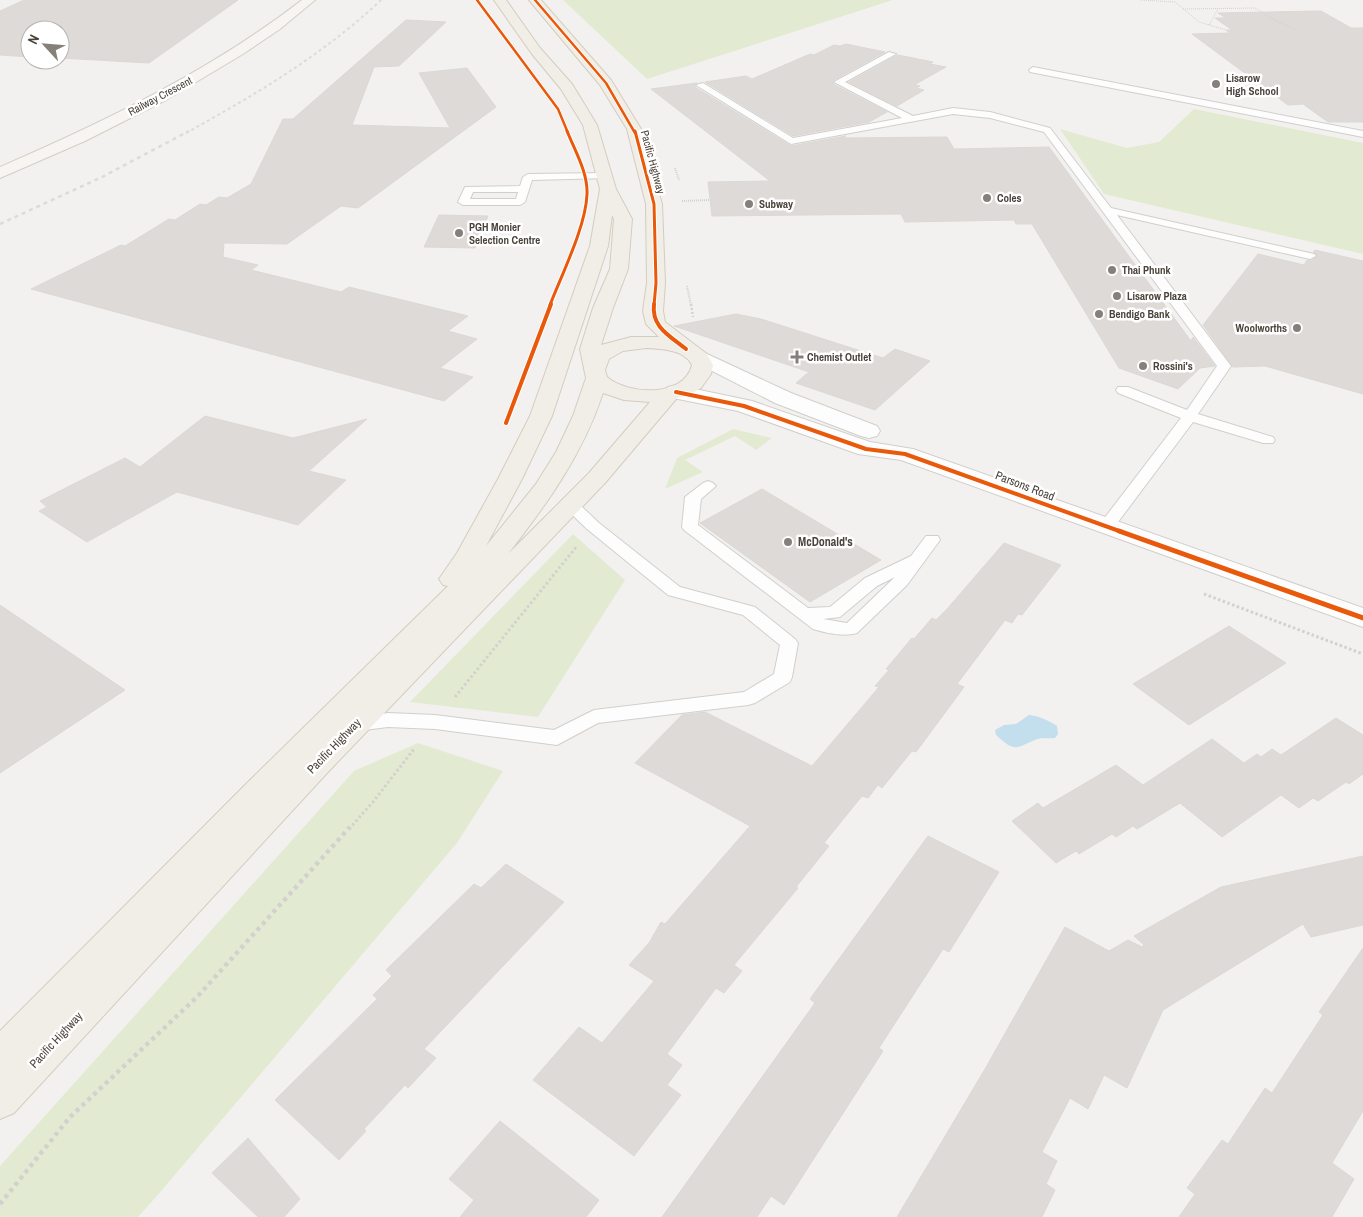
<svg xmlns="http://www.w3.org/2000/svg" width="1363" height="1217" viewBox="0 0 1363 1217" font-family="'Archivo Narrow',sans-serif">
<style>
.green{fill:#e2ebd1}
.water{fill:#c3deed}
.building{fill:#dddad7;stroke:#dbd8d5}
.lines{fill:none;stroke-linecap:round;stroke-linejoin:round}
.service-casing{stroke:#d1cfcc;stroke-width:2}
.tertiary-casing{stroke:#d1cfcc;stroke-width:2}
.secondary-casing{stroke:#d2cec6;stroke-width:2}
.primary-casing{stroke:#d4ccbe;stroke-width:2}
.path-far4{stroke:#d3d1cd;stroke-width:1;stroke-dasharray:1 1;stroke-linecap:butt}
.path-far3{stroke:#d3d1cd;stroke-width:2;stroke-dasharray:1 1;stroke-linecap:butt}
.path-far2{stroke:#d3d1cd;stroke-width:2.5;stroke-dasharray:2 2;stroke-linecap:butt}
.path-far1{stroke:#d3d1cd;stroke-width:3;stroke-dasharray:2.5 2.5;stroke-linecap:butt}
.path{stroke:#d3d1cd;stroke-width:4.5;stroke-dasharray:4 4;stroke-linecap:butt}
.service{fill:#fdfdfd;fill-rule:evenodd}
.tertiary{fill:#fdfdfd;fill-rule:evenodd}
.secondary{fill:#f7f5f2;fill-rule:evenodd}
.primary{fill:#f1eee7;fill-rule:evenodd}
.rail-far1{stroke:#dbdbdb;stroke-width:2;stroke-dasharray:3 3;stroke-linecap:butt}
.rail{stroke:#dbdbdb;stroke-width:2.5;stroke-dasharray:4 4;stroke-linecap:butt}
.cycleway-far3-casing{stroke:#fff;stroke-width:4}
.cycleway-far2-casing{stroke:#fff;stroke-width:5}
.cycleway-far1-casing{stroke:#fff;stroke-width:6}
.cycleway-casing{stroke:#fff;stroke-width:8}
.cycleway-far3{stroke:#e8590c;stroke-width:2.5}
.cycleway-far2{stroke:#e8590c;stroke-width:3}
.cycleway-far1{stroke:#e8590c;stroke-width:4}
.cycleway{stroke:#e8590c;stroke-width:5}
.poi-dot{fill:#858079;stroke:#fff;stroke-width:2}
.labels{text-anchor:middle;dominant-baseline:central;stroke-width:5;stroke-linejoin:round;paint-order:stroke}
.far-poi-label{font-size:11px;font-weight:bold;fill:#4a433a;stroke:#fff;text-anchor:start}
.far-street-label{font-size:11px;fill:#4a433a;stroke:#fff}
.street-label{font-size:12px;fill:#4a433a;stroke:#fff}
.poi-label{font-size:12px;font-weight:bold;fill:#4a433a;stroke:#fff;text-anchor:start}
</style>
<rect width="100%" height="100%" fill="#f3f1ef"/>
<!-- green -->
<g class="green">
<polygon points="563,0 893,0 647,79"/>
<polygon points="1194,109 1363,143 1363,254 1104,194 1060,129 1127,148 1159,142"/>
<polygon points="733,429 772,438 756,450 735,436 685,460 703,472 665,489 677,458"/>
<polygon points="573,534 625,580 538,717 410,702"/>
<polygon points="418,743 503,771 457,843 156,1197 138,1217 0,1217 0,1166 354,771"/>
</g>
<!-- water -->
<path class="water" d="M1029 715C1039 716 1048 720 1057 726L1058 734 1055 738C1049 739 1041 737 1035 740 1014 749 1015 752 996 735L995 730 1004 725 1016 724Z"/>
<!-- building -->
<g class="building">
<polygon points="24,0 238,0 149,63 60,58 60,30 30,30 30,57 0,55 0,11"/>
<polygon points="1321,11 1351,28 1363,28 1363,122 1328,122 1303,104 1288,105 1192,34 1230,33 1226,30 1232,30 1215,18 1226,18 1218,13"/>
<polygon points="406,20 446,22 399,66 374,67 352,125 450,128 419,73 467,68 496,107 358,208 341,206 287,244 224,243 223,257 258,265 251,270 341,292 349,287 468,316 448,331 477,339 440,368 473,377 444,401 31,289 121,245 125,246 169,219 175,220 200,204 206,205 219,197 227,198 251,184 283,119 293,119"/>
<polygon points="846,44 885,52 832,81 833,84 887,112 869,122 793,136 705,82 746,76 752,79 810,54 814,55 834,45 840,46"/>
<polygon points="898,55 933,62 930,64 946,67 914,85 920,86 916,88 924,90 897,106 849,82"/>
<polygon points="697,83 694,84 695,87 791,146 846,136 842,138 947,137 954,149 1049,147 1191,341 1193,337 1215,366 1200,368 1178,389 1119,368 1032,224 1016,224 1014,220 905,222 901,214 712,216 708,182 770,181 651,89"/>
<polygon points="439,215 488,216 475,248 424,247"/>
<polygon points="1315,250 1363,261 1363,394 1265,366 1233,367 1203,325 1258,254 1304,265 1307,260 1311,261 1318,256 1313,252"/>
<polygon points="736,314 761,319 883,358 895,349 930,361 875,410 796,383 809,372 674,326"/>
<polygon points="205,416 293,438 367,419 309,471 346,480 298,525 177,492 87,542 39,511 47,507 40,501 125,458 140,467"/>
<polygon points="762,489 881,560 810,602 700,523"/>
<polygon points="1004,543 1061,565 1022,615 1018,614 1012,623 1005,620 957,684 964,687 916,752 912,751 882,788 878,785 868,798 862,796 824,843 829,846 796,887 798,888 734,965 742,971 724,993 716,988 667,1054 682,1065 667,1085 681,1095 634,1156 533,1080 579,1027 602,1043 654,981 629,965 649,943 661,922 665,924 750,826 635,763 682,715 705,712 812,766 879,687 875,686 889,670 886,669 912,638 914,639 932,618 936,620 947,609"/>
<polygon points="0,605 125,690 0,773"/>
<polygon points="1229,626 1286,663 1189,725 1133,684"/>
<polygon points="1336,718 1363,735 1363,774 1349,784 1346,782 1318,801 1313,798 1299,808 1281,795 1222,837 1180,803 1137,829 1133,826 1116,837 1112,834 1079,854 1076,851 1056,863 1012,821 1038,803 1043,808 1116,765 1143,785 1212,739 1244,763 1257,754 1261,757 1272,749 1281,755"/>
<polygon points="928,836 999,872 949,952 943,949 879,1048 883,1051 784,1205 771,1196 757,1217 662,1217 815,1003 810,999"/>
<polygon points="1363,856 1363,925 1311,937 1303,924 1163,1010 1127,1088 1104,1075 1088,1109 1070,1098 1042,1152 1057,1161 1046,1184 1055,1190 1042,1217 897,1217 985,1069 1065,927 1109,951 1128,940 1142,947 1144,945 1134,936 1221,887"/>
<polygon points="506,864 564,902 424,1049 436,1058 408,1088 405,1085 364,1129 366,1131 339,1160 275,1100 377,999 373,995 392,976 386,970 474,884 481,888"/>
<polygon points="1363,948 1363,1111 1332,1163 1354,1179 1332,1217 1179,1217 1195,1194 1187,1188 1222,1140 1228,1144 1265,1088 1272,1093 1323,1015 1319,1012"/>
<polygon points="500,1121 599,1200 586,1217 460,1217 474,1200 449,1179"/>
<polygon points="248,1138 300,1199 284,1217 258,1217 212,1173"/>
</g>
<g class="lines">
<!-- service casing -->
<g class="service-casing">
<g id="service">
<polygon points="889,52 896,54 845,82 913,116 953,108 990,112 1050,128 1111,208 1314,254 1316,256 1310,259 1117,215 1231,366 1198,414 1273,437 1275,440 1273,443 1263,443 1193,422 1112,530 1100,530 1098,527 1100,524 1181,418 1118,393 1116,390 1118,387 1128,387 1187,410 1217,366 1044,132 990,118 953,114 791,144 696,85 703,83 793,138 902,118 834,82"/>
<polygon points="1033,67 1363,131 1363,137 1030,72 1029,70"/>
<path d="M605 173 610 176 609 178 532 180 525 202 520 205H463L458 202 465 187 520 186 523 177 528 174ZM473 192H518L516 199H470Z"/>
<path d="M708 481 713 483 716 486 701 499 698 525 808 608 830 607 865 578 911 556 926 536H938L940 540 907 585 857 633C844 637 826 633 813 629L684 530 682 527 685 497 703 483ZM895 577 847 623 823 619 840 617 877 586Z"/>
<polygon points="571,500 577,502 599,523 680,587 755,607 795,639 798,643 792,677 790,682 755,703 748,705 598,723 557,745 435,729 388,727 356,731 349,729 346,724 349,719 388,713 435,715 554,730 594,710 744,692 774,674 780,645 743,615 668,595 587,529 565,508 563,505 565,502"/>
</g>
</g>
<!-- tertiary casing -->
<g class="tertiary-casing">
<g id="tertiary">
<polygon points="692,347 791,393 877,426 880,431 877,436 869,438 861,436 775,403 685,357 682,353 685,349"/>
<polygon points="676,385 752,401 870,442 913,449 1363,608 1363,627 901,460 858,454 738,411 668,397 665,392 668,387"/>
</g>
</g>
<!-- secondary casing -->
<g class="secondary-casing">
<path id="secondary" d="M302 0H315L280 29 243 54 166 100 85 141 0 178V167C106 121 210 71 302 0Z"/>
</g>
<!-- primary casing -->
<g class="primary-casing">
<path id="primary" d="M494 0H506L540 48 572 84 597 125 616 189 632 219 628 269 613 308 601 345 631 337H659L646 324 643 311 647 283 646 204 627 129 600 85 529 0H541L611 80 641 129 662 204 665 283 663 311 665 322 707 354 713 365 711 374 701 388 690 394 677 398 605 483 328 772 14 1113 0 1119V1031L248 782 448 586 443 585 439 579 457 553 498 479 530 416 590 246 600 189 583 125 561 89 532 54ZM612 215 614 219 610 269 593 308 580 349 586 378 573 416 556 452 536 484 486 546 522 479 552 416 608 246ZM646 348C660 349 685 349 692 365 684 398 628 395 607 377L605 370 609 359 623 351ZM603 393 624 400 650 402 589 473 508 554C547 504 583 454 603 393Z"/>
</g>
<!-- path-far4 -->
<g class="path-far4">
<polyline points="1140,0 1175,2 1199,22 1226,30"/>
<polyline points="1183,9 1255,8 1278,22 1295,29"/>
<polyline points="1209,25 1218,9"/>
</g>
<!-- path-far3 -->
<g class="path-far3">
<polyline points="675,168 679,180"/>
<polyline points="682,201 710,200"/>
<polyline points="687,286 691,305"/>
</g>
<!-- path-far2 -->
<polyline class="path-far2" points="691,304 693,317"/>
<!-- path-far1 -->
<g class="path-far1">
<polyline points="1204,594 1363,654"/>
<polyline points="455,697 577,546"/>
<polyline points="349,829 373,802 414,749"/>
</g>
<!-- path -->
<polyline class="path" points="0,1204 70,1117 197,997 350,827"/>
<!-- service -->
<use href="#service" class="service"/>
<!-- tertiary -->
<use href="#tertiary" class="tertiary"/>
<!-- secondary -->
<use href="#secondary" class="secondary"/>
<!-- primary -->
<use href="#primary" class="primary"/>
<!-- rail-far1 -->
<path class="rail-far1" d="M186 133C255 95 324 54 381 0"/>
<!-- rail -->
<polyline class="rail" points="0,224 102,177 189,131"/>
<!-- cycleway-far3 casing -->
<g class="cycleway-far3-casing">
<g id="cycleway-far3">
<polyline points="477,0 558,109 568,133"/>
<polyline points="535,0 606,83 635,133"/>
</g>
</g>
<!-- cycleway-far2 casing -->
<g class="cycleway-far2-casing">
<g id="cycleway-far2">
<polyline points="635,131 654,204 656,283 654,305"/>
<path d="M550 305C562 274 586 226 587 194 588 173 575 151 567 131"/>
</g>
</g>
<!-- cycleway-far1 casing -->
<g class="cycleway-far1-casing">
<g id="cycleway-far1">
<path d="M654 304C651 327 670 336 686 349"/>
<polyline points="676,392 744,406 866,449 905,454 1122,532"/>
<polyline points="506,423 551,304"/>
</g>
</g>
<!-- cycleway casing -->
<g class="cycleway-casing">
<polyline id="cycleway" points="1119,531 1363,618"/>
</g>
<!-- cycleway-far3 -->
<use href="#cycleway-far3" class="cycleway-far3"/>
<!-- cycleway-far2 -->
<use href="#cycleway-far2" class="cycleway-far2"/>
<!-- cycleway-far1 -->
<use href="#cycleway-far1" class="cycleway-far1"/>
<!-- cycleway -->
<use href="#cycleway" class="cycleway"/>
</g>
<!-- markers -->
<g class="poi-dot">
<circle cx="1216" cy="84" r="5"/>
<circle cx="987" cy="198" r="5"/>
<circle cx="749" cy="204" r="5"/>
<circle cx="459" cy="233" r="5"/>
<circle cx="1112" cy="270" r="5"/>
<circle cx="1117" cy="296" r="5"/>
<circle cx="1099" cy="314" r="5"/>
<circle cx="1297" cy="328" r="5"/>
<path d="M794.5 349.5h5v5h5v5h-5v5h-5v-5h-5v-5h5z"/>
<circle cx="1143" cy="366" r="5"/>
<circle cx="788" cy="542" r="5"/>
</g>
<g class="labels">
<!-- far-poi labels -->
<g class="far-poi-label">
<text x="1226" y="78">Lisarow<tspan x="1226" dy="13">High School</tspan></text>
<text x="997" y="198">Coles</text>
<text x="759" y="204">Subway</text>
<text x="469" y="227">PGH Monier<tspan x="469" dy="13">Selection Centre</tspan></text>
<text x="1122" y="270">Thai Phunk</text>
<text x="1127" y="296">Lisarow Plaza</text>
<text x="1109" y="314">Bendigo Bank</text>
<text x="1287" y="328" text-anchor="end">Woolworths</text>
<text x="807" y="357">Chemist Outlet</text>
<text x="1153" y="366">Rossini's</text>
</g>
<!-- far-street labels -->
<g class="far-street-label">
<text transform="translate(160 96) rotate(-28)">Railway Crescent</text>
<text transform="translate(653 162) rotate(75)">Pacific Highway</text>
</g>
<!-- street labels -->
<g class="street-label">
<text transform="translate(1025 486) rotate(21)">Parsons Road</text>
<text transform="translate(334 746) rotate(-46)">Pacific Highway</text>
<text transform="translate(56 1040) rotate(-47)">Pacific Highway</text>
</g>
<!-- poi labels -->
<g class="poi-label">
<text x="798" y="542">McDonald's</text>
</g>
</g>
<!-- north arrow -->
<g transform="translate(45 45) rotate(296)"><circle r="24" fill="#ffffff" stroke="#b7b4b0"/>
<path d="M0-4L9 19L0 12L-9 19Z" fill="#858079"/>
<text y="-8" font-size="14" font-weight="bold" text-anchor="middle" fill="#4a433a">N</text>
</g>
</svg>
